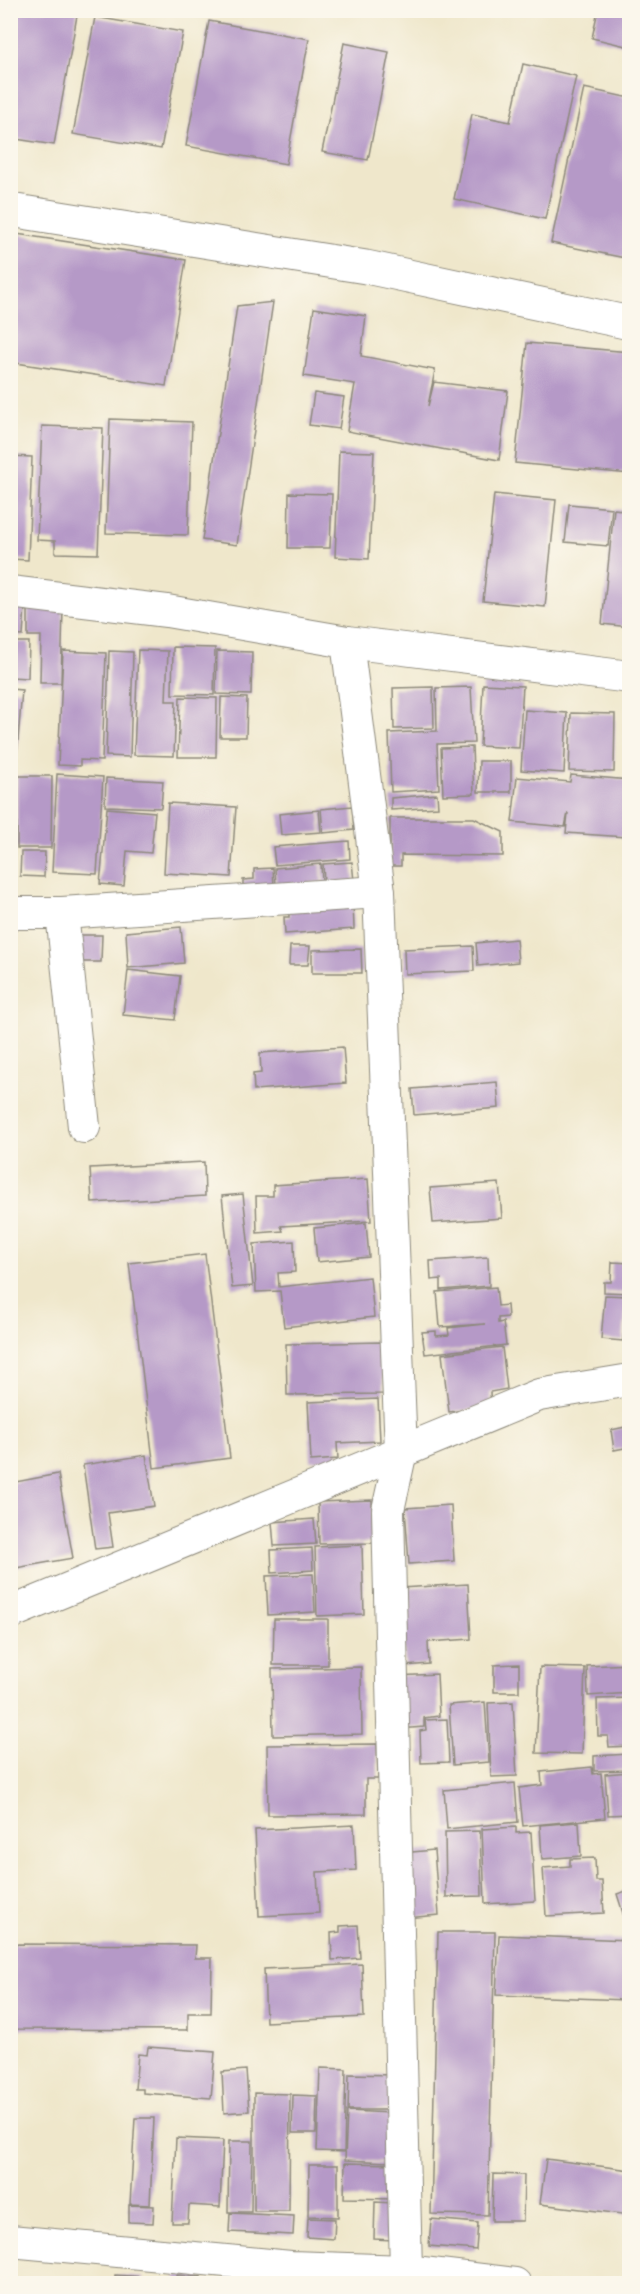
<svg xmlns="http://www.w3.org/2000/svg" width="640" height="2294" viewBox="0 0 640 2294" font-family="Delius,sans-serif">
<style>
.building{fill:#b599c7}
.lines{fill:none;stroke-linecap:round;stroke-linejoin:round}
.minor-casing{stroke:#8d897b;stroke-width:34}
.highway-casing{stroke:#8d897b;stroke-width:35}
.minor{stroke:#fff;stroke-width:32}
.highway{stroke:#fff;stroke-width:33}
</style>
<rect width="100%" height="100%" fill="#fbf7ec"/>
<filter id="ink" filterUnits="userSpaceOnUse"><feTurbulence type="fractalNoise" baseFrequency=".0167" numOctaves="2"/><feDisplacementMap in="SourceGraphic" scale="12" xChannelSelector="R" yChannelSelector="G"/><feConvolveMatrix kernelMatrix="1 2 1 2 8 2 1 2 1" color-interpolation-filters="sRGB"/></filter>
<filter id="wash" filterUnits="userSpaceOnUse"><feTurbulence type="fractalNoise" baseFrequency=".008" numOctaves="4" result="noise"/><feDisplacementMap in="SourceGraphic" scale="24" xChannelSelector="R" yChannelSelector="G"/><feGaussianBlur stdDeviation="1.35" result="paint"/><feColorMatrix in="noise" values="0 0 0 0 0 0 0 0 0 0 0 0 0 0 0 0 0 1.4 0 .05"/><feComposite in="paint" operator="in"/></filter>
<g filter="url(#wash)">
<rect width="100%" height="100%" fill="#efe7cb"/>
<g id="blocks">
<!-- building -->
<g class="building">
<polygon points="10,10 78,10 54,145 10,138"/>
<polygon points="598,10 630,10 630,47 592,38"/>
<polygon points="95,17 183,32 161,149 73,134"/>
<polygon points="209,21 309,39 286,164 186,146"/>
<polygon points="344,43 389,52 368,160 322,152"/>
<polygon points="523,64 576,76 545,219 454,199 472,114 510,122"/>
<polygon points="584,88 630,98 630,259 551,243"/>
<polygon points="10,233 186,260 166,386 10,362"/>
<polygon points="273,302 237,545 202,540 237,306"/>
<polygon points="314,308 366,316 361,356 435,370 428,406 434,382 508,391 499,460 347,431 355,384 304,376"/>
<polygon points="527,343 630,352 630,474 515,463"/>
<polygon points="314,393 344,397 339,429 309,425"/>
<polygon points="110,419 192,422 188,535 106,533"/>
<polygon points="42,426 103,428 98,554 55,553 55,541 37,540"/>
<polygon points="339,451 374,452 369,559 335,557"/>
<polygon points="10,456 32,457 28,560 10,559"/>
<polygon points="289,493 332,494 330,548 288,548"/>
<polygon points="494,494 556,500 545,607 483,601"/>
<polygon points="569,504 612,508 608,546 565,542"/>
<polygon points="614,509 630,511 630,627 602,624"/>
<polygon points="10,605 25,606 23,636 10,635"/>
<polygon points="28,607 63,608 61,683 40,683 41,636 28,636"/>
<polygon points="10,642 29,642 28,678 10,677"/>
<polygon points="173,647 215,648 214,695 172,694"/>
<polygon points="138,650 168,651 166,701 176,701 174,756 134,755"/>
<polygon points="63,651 106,653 102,761 80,760 80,766 58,765"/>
<polygon points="109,651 133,652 130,757 106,756"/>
<polygon points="217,651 252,652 251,695 216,694"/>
<polygon points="483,684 523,686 519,748 480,746"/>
<polygon points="433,687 434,728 394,729 393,688"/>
<polygon points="471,687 474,743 437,744 439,789 391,792 389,733 437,731 436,688"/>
<polygon points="10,689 22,690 17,753 10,753"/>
<polygon points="180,697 217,698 216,757 178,757"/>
<polygon points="221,697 247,698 246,737 220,737"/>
<polygon points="525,710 567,713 564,773 521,770"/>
<polygon points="571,713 615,714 614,772 569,771"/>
<polygon points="472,747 474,794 443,795 441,748"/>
<polygon points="479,761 511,761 511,792 478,792"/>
<polygon points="57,774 103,777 97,874 52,872"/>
<polygon points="571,775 630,780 626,837 566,833 568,813 565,827 512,822 517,777 570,782"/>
<polygon points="17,776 52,776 51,848 17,848"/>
<polygon points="106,778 163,781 161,808 105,806"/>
<polygon points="10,787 15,787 12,850 10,850"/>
<polygon points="437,794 438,807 391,810 391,798"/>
<polygon points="168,803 236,807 231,877 164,873"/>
<polygon points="352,806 354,830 323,833 321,809"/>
<polygon points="107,808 155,812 151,853 127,851 124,886 100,884"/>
<polygon points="319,810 321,832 281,835 279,814"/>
<polygon points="390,818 474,818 503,832 503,856 401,855 401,866 390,866"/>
<polygon points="349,841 350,859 275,865 273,847"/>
<polygon points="21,852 45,852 44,877 20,876"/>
<polygon points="352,862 354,881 324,883 323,864"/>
<polygon points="321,864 322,882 276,887 275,868"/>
<polygon points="273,868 274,887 243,890 243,880 254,879 254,869"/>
<polygon points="353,902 354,929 285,934 284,917 289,917 289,907"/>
<polygon points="181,927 184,963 128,968 126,932"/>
<polygon points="78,935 102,935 101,962 77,962"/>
<polygon points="516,939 518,962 478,966 476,943"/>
<polygon points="290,946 310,946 308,965 289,965"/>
<polygon points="473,946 474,971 405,974 404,949"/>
<polygon points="361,949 362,973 312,973 312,950"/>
<polygon points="128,970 180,976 175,1020 123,1015"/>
<polygon points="343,1047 346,1083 254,1090 253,1074 261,1073 260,1053"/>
<polygon points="497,1082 499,1108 414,1115 412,1089"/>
<polygon points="204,1162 205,1196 92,1203 90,1168"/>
<polygon points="368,1179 371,1221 281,1226 283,1231 257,1233 256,1196 273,1196 273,1185"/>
<polygon points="499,1183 502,1218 433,1223 430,1188"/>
<polygon points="243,1194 253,1286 232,1288 222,1196"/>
<polygon points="366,1223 369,1257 317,1262 314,1228"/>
<polygon points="294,1241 295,1272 278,1273 279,1287 370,1277 374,1317 284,1327 280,1291 256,1292 254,1244"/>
<polygon points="205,1254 230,1458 154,1468 129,1263"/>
<polygon points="488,1257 489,1286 441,1290 441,1279 431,1280 430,1261"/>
<polygon points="612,1262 630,1263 630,1293 604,1292 604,1282 611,1282"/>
<polygon points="496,1287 498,1306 507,1305 508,1317 498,1318 498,1323 503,1322 506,1345 425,1354 422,1332 436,1331 436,1336 449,1335 448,1328 485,1324 440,1327 437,1292"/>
<polygon points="605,1295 627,1296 623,1341 601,1339"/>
<polygon points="383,1342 383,1394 287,1395 286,1344"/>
<polygon points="502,1347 507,1389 490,1392 491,1407 449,1412 442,1354"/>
<polygon points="378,1399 380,1441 337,1443 338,1459 311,1461 308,1402"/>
<polygon points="630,1426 630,1447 614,1450 611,1430"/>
<polygon points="146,1455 154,1506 108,1513 113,1547 95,1549 83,1465"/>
<polygon points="58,1474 73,1558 10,1569 10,1483"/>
<polygon points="372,1500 373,1543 319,1544 318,1502"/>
<polygon points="451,1505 454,1561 409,1564 405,1508"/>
<polygon points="314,1519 316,1544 274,1546 272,1522"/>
<polygon points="362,1545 364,1614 317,1616 315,1547"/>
<polygon points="312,1548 313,1570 272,1573 271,1550"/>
<polygon points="313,1574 315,1612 268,1615 266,1576"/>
<polygon points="468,1584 471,1639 428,1642 429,1664 405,1666 400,1588"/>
<polygon points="274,1619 328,1619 328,1665 273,1665"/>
<polygon points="519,1664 519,1692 494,1692 494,1665"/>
<polygon points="630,1664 630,1693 588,1696 587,1666"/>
<polygon points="361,1667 362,1734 273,1736 272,1669"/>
<polygon points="540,1667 585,1668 582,1754 536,1753"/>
<polygon points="437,1674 439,1716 424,1718 424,1727 399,1729 396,1676"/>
<polygon points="630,1698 630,1746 609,1747 608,1736 598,1736 597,1699"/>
<polygon points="485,1702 489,1762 453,1765 449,1705"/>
<polygon points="513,1702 517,1776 491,1777 488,1703"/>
<polygon points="447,1719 449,1762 421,1763 420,1731 426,1730 425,1720"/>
<polygon points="377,1744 378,1779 366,1779 366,1814 268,1815 267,1745"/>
<polygon points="630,1754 630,1770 594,1771 594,1756"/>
<polygon points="592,1767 593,1774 601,1773 605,1818 523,1826 519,1788 542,1785 541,1772"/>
<polygon points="630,1772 630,1814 608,1815 605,1774"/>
<polygon points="515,1783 518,1822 447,1829 444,1790"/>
<polygon points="579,1822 581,1856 542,1859 540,1825"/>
<polygon points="354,1825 356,1870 317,1872 319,1913 259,1916 255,1830"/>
<polygon points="516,1827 516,1833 531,1832 535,1901 485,1904 482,1829"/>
<polygon points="480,1831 482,1896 446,1897 445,1832"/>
<polygon points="434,1850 439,1915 406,1918 401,1853"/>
<polygon points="595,1858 596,1881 602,1881 604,1913 546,1916 543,1868 570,1866 570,1859"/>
<polygon points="630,1890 630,1932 629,1932 617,1894"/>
<polygon points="358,1925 360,1958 332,1960 331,1933 340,1932 340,1926"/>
<polygon points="438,1932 495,1932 488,2215 431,2214"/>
<polygon points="499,1935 629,1940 626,2000 496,1995"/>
<polygon points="10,1944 196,1945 195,1958 212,1958 211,2013 188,2013 188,2030 10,2029"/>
<polygon points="362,1964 364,2017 266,2022 264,1969"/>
<polygon points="148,2047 215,2052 211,2098 143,2093 143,2089 135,2089 138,2054 147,2055"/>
<polygon points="320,2068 346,2069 344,2152 317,2151"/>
<polygon points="246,2070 249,2111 224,2113 222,2072"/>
<polygon points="349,2074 393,2075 392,2110 348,2110"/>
<polygon points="254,2093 290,2094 289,2211 254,2211"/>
<polygon points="293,2095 317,2096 316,2133 292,2133"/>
<polygon points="347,2111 392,2113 389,2162 345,2160"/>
<polygon points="135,2118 154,2118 150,2205 130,2204"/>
<polygon points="176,2138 223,2140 220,2207 189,2205 188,2223 172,2223"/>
<polygon points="229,2141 252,2141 251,2212 228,2212"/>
<polygon points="546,2159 630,2170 630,2215 540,2204"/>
<polygon points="345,2163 394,2164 394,2199 344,2198"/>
<polygon points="309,2165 338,2165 338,2217 308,2216"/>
<polygon points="493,2174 524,2175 523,2221 492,2221"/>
<polygon points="375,2202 394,2203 393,2240 374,2239"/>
<polygon points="129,2205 154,2206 153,2223 129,2222"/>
<polygon points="230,2213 294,2216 293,2235 229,2232"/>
<polygon points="308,2218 335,2219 334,2239 307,2237"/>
<polygon points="431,2219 478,2223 476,2250 429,2246"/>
<polygon points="115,2275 143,2277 142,2284 115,2284"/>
<polygon points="177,2275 201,2277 200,2284 176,2284"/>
</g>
</g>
</g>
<g filter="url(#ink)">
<use href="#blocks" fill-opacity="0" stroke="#8d897b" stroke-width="1.5"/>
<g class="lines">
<!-- minor casing -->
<g class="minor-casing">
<g id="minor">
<polyline points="10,592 167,611 347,642 630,677"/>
<polyline points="347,642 379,892 401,1451 388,1510 406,2271"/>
<polyline points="10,913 62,913 379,892"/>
<polyline points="62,913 84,1127"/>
<polyline points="10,1613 539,1395 630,1380"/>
<polyline points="10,2241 291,2267 406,2271 515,2284"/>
</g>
</g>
<!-- highway casing -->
<g class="highway-casing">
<polyline id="highway" points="10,210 366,267 630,323"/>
</g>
<!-- minor -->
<use href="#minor" class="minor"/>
<!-- highway -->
<use href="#highway" class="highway"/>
</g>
</g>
<!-- margin -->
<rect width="640" height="2294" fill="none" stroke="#fbf7ec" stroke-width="36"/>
</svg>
